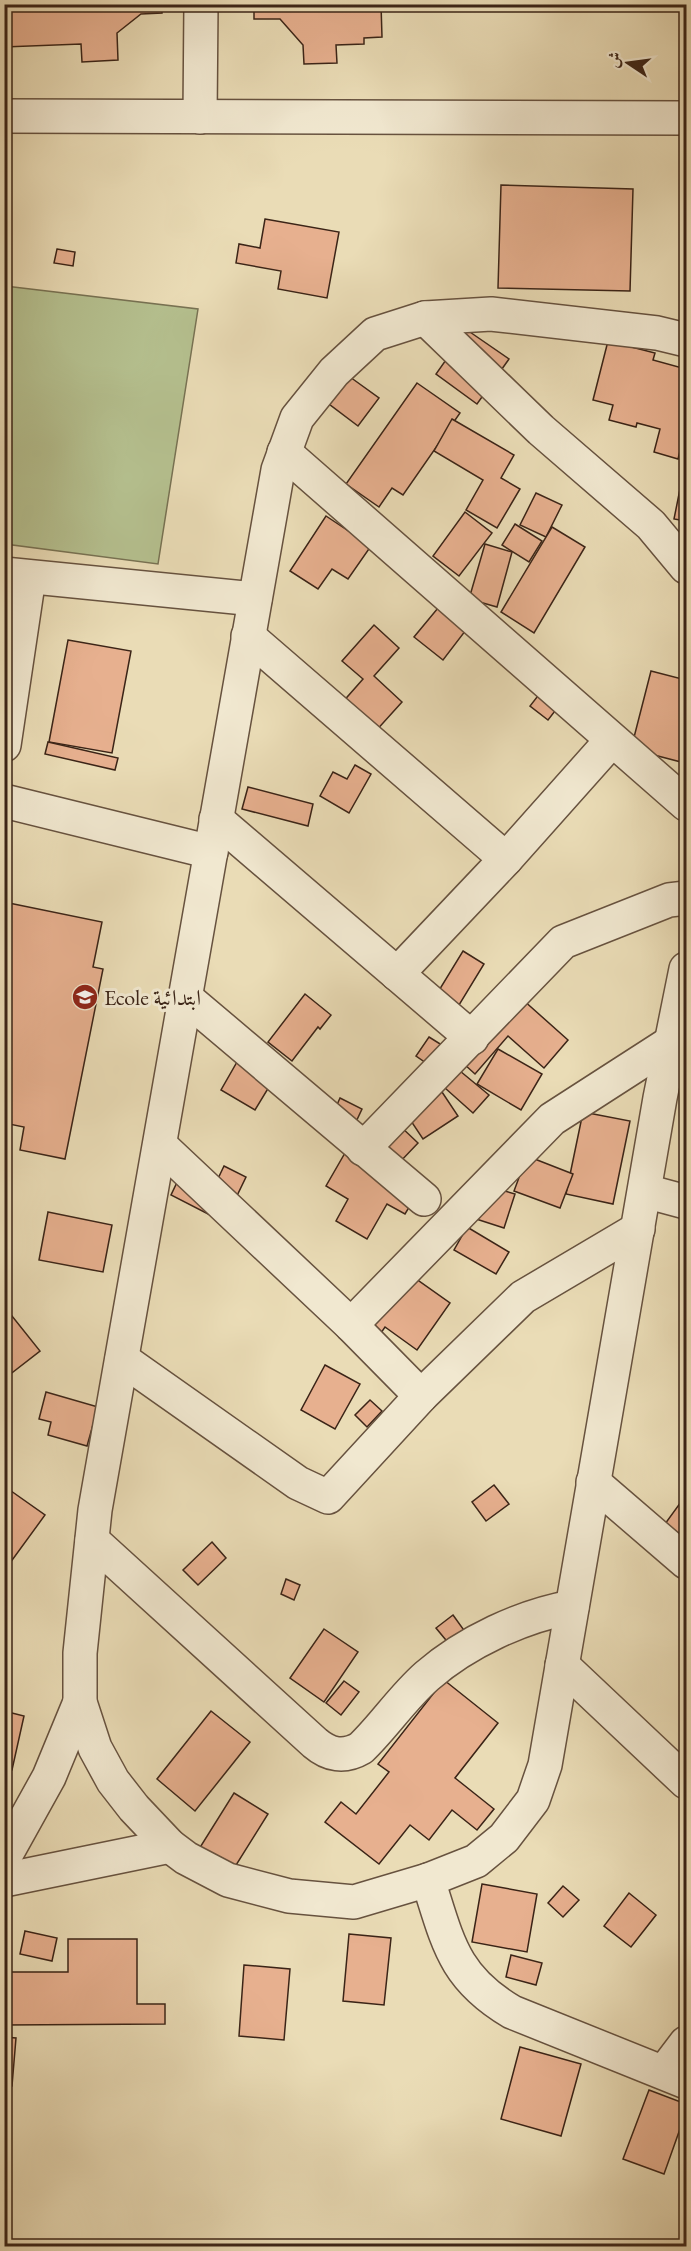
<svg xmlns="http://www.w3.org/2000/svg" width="691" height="2251" viewBox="0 0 691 2251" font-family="'EB Garamond',Amiri,serif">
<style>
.green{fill:#b5c08f;stroke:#787253;stroke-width:1.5}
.building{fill:#e7b08f;stroke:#3b2417;stroke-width:1.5}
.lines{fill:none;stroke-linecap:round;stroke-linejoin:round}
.minor-casing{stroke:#67523f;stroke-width:36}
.minor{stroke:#f1e8d0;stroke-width:33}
.labels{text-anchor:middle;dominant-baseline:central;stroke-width:6;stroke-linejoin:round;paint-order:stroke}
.poi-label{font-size:22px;fill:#3b2417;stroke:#f1e8d0;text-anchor:start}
</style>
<rect width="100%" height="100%" fill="#eadcb6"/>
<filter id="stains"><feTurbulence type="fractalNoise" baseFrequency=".00333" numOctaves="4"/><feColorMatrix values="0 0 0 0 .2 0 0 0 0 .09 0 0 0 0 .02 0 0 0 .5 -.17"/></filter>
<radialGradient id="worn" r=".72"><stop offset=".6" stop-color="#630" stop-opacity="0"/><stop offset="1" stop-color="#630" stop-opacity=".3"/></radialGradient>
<!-- green -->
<polygon class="green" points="5,286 198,309 158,564 5,544"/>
<!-- building -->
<g class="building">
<polygon points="4,4 162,4 162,13 141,14 117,33 118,60 82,62 81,44 4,47"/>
<polygon points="254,4 381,4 382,37 364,38 364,44 336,45 337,63 304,64 303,45 280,19 254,19"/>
<polygon points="501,185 633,189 630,291 498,288"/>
<polygon points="4,200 11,201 7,221 4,220"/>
<polygon points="265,219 339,232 327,298 278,289 281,271 236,263 239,244 260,248"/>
<polygon points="57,249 75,252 73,266 54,263"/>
<polygon points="467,330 509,359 477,404 436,374"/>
<polygon points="608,341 655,353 653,360 686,369 686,428 678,459 654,452 660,429 637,423 636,427 609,420 613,405 593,400"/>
<polygon points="350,377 379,398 358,426 329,404"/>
<polygon points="417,383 460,413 403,495 392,488 379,507 346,484"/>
<polygon points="452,419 514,455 501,478 520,489 497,528 466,510 483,480 434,451"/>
<polygon points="683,474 686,475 686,521 674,519"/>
<polygon points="536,493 562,505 546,537 520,525"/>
<polygon points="465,512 492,533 459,576 433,556"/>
<polygon points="326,516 371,546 348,579 332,569 318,589 290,571"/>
<polygon points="515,524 542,541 529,562 502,545"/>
<polygon points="552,527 585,547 534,633 501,612"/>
<polygon points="485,544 512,552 497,607 469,599"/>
<polygon points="438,608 466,630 443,660 414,637"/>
<polygon points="374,625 399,648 374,676 402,702 374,733 341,704 363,679 342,661"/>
<polygon points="68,640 131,651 112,753 49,742"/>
<polygon points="651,671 686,680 686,741 681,762 631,749"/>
<polygon points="544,688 562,702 548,720 530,706"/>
<polygon points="48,742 118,758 115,770 45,754"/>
<polygon points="355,765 371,774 349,813 320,796 333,772 347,779"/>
<polygon points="248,787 313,804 308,826 242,809"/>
<polygon points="4,902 102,922 93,967 103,969 65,1159 20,1150 24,1127 4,1123"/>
<polygon points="463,951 484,964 448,1023 427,1010"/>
<polygon points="305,994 331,1015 320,1029 318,1027 292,1061 268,1042"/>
<polygon points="522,999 568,1040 544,1068 508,1036 475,1074 464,1064"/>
<polygon points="429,1037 445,1047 432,1067 416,1056"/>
<polygon points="498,1049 542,1074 521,1110 477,1084"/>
<polygon points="237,1062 272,1082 255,1110 221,1090"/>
<polygon points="460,1071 489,1095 473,1113 445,1088"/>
<polygon points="440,1089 458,1116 423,1139 405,1112"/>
<polygon points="340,1098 362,1109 354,1126 332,1116"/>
<polygon points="583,1112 630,1121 613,1204 566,1194"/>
<polygon points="399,1125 418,1143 398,1164 379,1146"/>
<polygon points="345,1153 417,1194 405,1214 387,1204 367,1239 336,1221 348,1199 326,1186"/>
<polygon points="527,1156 573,1174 560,1208 514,1191"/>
<polygon points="224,1166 246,1177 231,1208 217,1201 210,1215 171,1195 182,1172 214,1187"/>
<polygon points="480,1184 515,1194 504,1228 470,1217"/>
<polygon points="48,1212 112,1225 103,1272 39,1260"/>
<polygon points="467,1227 509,1252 496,1274 454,1250"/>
<polygon points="395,1264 450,1303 417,1350 385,1327 365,1356 342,1340"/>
<polygon points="4,1306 40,1351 4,1379"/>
<polygon points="325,1365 360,1384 335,1429 301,1410"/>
<polygon points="46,1392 98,1407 87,1446 48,1435 51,1422 39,1419"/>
<polygon points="370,1400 382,1411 367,1427 355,1415"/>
<polygon points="494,1485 509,1504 486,1521 472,1502"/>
<polygon points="4,1486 45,1515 10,1563 4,1559"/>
<polygon points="686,1495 686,1557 657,1535"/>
<polygon points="212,1542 226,1558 198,1585 183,1570"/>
<polygon points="286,1579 300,1585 294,1600 281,1594"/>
<polygon points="453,1615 466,1633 450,1645 436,1628"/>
<polygon points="324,1629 358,1652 324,1702 290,1678"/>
<polygon points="444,1680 498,1723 455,1778 494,1809 477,1830 452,1810 429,1840 410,1825 379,1864 325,1822 341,1802 356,1814 389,1772 378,1764"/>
<polygon points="344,1681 359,1692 341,1715 326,1703"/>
<polygon points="4,1711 24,1716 12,1770 4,1769"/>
<polygon points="211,1711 250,1742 195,1811 157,1779"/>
<polygon points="234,1793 268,1814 233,1870 199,1849"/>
<polygon points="482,1884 537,1894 527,1952 472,1942"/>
<polygon points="563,1886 579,1900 563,1917 548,1903"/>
<polygon points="629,1893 656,1915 631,1947 604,1926"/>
<polygon points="25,1931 57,1938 52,1961 20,1954"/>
<polygon points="349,1934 391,1938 384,2005 343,2001"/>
<polygon points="68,1939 137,1939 137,2004 165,2004 165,2024 4,2025 4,1972 68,1972"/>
<polygon points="511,1955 542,1963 536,1985 506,1977"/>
<polygon points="244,1965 290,1969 284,2040 239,2036"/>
<polygon points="4,2037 16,2038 12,2086 4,2085"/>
<polygon points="520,2047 581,2064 561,2136 501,2119"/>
<polygon points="649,2090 686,2104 686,2112 664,2174 623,2159"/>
</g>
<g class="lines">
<!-- minor casing -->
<g class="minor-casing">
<g id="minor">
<polyline points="4,116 686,118"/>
<polyline points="200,117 201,4"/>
<polyline points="425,318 541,430 651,525 686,567"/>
<polyline points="686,340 657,333 491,314 425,318 375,334 334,372 297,418 278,470 95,1510 80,1653 80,1702 95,1748 113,1781 134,1808 170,1846 186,1858 228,1880 289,1896 354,1902 428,1880 476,1861 504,1838 533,1800 545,1765 660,1098 686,969"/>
<polyline points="284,452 686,804"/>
<polyline points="4,574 255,599"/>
<polyline points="248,636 506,859"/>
<polyline points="4,745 29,577"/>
<polyline points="4,801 211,852"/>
<polyline points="216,819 472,1038"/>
<polyline points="397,974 506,859 612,740"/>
<polyline points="185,997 424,1199"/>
<polyline points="160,1145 351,1325 421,1396"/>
<polyline points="363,1149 563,942 669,900 686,898"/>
<polyline points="645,1191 686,1202"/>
<polyline points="351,1325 552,1119 670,1043 682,1045"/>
<polyline points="122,1359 298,1483 328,1497 421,1396 523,1297 638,1229"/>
<polyline points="593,1482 686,1562"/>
<path d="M92 1540 315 1743C329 1755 344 1758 361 1748 384 1726 402 1698 427 1676 466 1642 522 1616 572 1607"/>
<polyline points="562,1665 686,1782"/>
<polyline points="4,1858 49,1777 80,1702"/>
<polyline points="4,1880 170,1846"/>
<path d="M428 1880C448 1942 453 1977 512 2012L686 2082"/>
<polyline points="664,2072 686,2043"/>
</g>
</g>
<!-- minor -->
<use href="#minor" class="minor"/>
</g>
<!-- icons -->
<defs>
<g id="school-disc" transform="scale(1.35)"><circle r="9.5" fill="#8f2418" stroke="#f1e8d0"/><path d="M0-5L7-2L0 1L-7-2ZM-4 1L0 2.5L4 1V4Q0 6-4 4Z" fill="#fff"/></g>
</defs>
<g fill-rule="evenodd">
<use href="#school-disc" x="85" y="997"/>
</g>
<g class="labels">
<!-- poi labels -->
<g class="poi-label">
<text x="104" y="997">Ecole ابتدائية</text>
</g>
</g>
<!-- margin -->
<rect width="691" height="2251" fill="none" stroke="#eadcb6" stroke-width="24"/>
<rect x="6" y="6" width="679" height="2239" fill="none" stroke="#3b2417" stroke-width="3"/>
<rect x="12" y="12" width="667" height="2227" fill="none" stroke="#3b2417" stroke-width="1.5"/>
<!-- north arrow -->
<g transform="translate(628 63) rotate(283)" stroke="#f1e8d0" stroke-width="4.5" paint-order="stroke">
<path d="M0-4.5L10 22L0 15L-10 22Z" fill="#3b2417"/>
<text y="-9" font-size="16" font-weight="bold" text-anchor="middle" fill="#3b2417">ش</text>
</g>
<rect width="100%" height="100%" filter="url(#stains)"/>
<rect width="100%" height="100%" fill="url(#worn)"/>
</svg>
